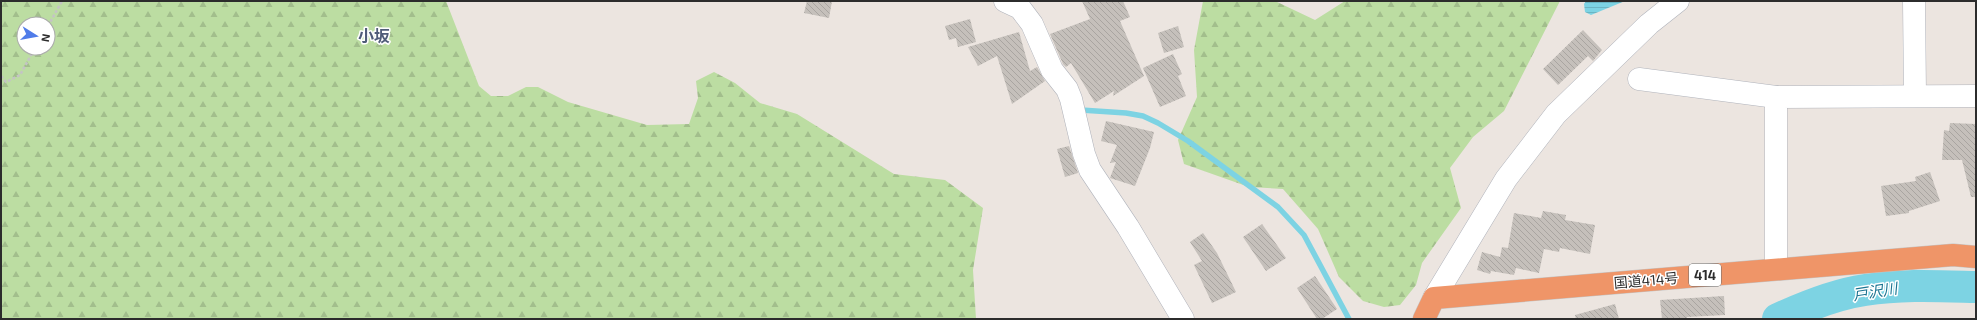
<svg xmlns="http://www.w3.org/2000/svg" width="1977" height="320" viewBox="0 0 1977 320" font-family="'Exo 2','Noto Sans JP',sans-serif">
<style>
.forest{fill:url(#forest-firs);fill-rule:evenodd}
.water{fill:url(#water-rules)}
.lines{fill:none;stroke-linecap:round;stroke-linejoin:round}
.stream{stroke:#7dd3e3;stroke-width:5.5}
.river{stroke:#7dd3e3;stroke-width:32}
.building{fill:url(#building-back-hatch)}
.minor-casing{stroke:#b0b3bb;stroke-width:23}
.highway-casing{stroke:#c4c4c4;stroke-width:23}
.path{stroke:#c4c4c4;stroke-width:2.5;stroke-dasharray:3 2;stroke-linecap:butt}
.minor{stroke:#fff;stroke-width:22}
.highway{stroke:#ef9568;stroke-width:22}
.labels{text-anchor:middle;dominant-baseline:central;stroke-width:3;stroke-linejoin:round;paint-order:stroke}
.shield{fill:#fff;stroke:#6b6b6b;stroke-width:1}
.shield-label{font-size:13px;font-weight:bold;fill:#2c2c2c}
.street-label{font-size:14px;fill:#2c2c2c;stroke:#fff}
.water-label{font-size:15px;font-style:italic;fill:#1b7491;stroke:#fff}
.quarter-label{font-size:16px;font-weight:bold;fill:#505c79;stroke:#fff}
</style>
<defs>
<pattern id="forest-firs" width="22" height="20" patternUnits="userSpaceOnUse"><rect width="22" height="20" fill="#bcdda2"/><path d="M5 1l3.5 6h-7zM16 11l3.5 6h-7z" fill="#a2be8c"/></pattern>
<pattern id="water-rules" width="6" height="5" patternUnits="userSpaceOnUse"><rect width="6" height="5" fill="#7dd3e3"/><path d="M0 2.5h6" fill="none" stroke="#6cb5c3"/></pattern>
<pattern id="building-back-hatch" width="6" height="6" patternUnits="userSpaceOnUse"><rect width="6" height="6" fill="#c5c0bb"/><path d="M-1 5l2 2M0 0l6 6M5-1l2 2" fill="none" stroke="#a9a5a1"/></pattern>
</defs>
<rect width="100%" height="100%" fill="#ece5e0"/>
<!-- forest -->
<g class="forest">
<path d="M1 1H446L479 86 491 96H508L526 87H538L568 102 647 125 689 124 698 98 696 81 714 72 735 83 760 103 797 114 894 174 945 180 983 208 973 270 976 319H1ZM24 24H48V48H24Z"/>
<polygon points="1203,1 1275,1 1315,20 1345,1 1560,1 1504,111 1473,137 1450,168 1461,208 1422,263 1416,285 1400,305 1384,307 1363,301 1339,277 1318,229 1283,189 1249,187 1184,164 1178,140 1197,97 1194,50"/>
</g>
<!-- water -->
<polygon class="water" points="1586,1 1625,1 1591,15 1585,12 1584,4"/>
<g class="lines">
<!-- stream -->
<polyline class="stream" points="1081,110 1126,113 1143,116 1158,123 1188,141 1278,207 1304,235 1349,319"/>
<!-- river -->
<path class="river" d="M1778 319C1804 307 1837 294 1865 290 1902 284 1939 286 1976 287"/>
</g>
<!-- building -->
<g class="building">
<polygon points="807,1 832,1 829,18 804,13"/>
<polygon points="1082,1 1123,1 1130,17 1120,21 1144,76 1113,96 1114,91 1095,103 1071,63 1066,67 1063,64 1050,34 1090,19"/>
<polygon points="970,19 976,42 958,47 956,38 949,40 945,26"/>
<polygon points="1178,26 1184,47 1164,53 1158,33"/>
<polygon points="1583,30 1602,50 1593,61 1588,56 1558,85 1543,69"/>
<polygon points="1019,32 1030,71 1037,67 1045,81 1012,104 997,56 978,66 968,47"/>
<polygon points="1173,54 1182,74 1178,76 1186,96 1160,107 1143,68"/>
<polygon points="1106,121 1154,132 1150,148 1135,186 1110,178 1116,162 1110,163 1117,145 1101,141"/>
<polygon points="1950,123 1976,124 1976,197 1971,197 1962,160 1942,160 1944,130 1949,131"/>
<polygon points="1069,146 1078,173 1065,177 1057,149"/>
<polygon points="1930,172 1940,201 1909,211 1909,213 1886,216 1881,186 1916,181 1915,177"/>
<polygon points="1543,211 1566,215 1565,220 1595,225 1590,254 1560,248 1559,252 1544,249 1539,273 1516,268 1514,275 1491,271 1490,274 1477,270 1482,252 1500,257 1502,247 1508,248 1514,213 1541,218"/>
<polygon points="1262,224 1286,258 1266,271 1243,237"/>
<polygon points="1203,233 1217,253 1236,292 1212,303 1194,265 1202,261 1190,242"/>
<polygon points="1315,276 1337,309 1322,319 1317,319 1297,288"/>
<polygon points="1724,296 1725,315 1687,317 1687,319 1662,319 1660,300"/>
<polygon points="1615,304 1619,319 1576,319 1575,315"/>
</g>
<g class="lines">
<!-- minor casing -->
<g class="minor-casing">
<g id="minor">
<polyline points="1005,1 1020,8 1032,24 1052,70 1067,89 1071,99 1084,154 1090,170 1128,227 1183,319"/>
<polyline points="1914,1 1915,95"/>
<polyline points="1639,79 1776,97"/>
<polyline points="1776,269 1776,97 1976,96"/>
<polyline points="1434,298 1506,179 1556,114 1649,24 1678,1"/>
</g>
</g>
<!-- highway casing -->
<g class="highway-casing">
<polyline id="highway" points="1424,319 1434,298 1953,255 1976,257"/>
</g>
<!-- path -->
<g class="path">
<polyline points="48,26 62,1"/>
<polyline points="1,76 6,82 20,75 35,48"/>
</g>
<!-- minor -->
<use href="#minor" class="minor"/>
<!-- highway -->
<use href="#highway" class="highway"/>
</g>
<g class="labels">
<!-- shield labels -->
<rect class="shield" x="1689" y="264" width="32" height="22" rx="3"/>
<g class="shield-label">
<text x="1705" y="275">414</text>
</g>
<!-- street labels -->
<g class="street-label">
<text transform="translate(1646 280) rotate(-5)">国道414号</text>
</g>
<!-- water labels -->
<g class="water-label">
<text transform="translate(1875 291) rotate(-9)">戸沢川</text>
</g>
<!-- quarter labels -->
<g class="quarter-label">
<text x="374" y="35">小坂</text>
</g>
</g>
<!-- border -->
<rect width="1977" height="320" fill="none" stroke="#2c2c2c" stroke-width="4"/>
<!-- north arrow -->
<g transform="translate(36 36) rotate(101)"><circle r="19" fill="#ffffff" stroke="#ababab"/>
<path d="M0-3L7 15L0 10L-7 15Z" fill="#507ce9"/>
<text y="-6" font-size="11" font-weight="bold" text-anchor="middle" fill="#2c2c2c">N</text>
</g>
</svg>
